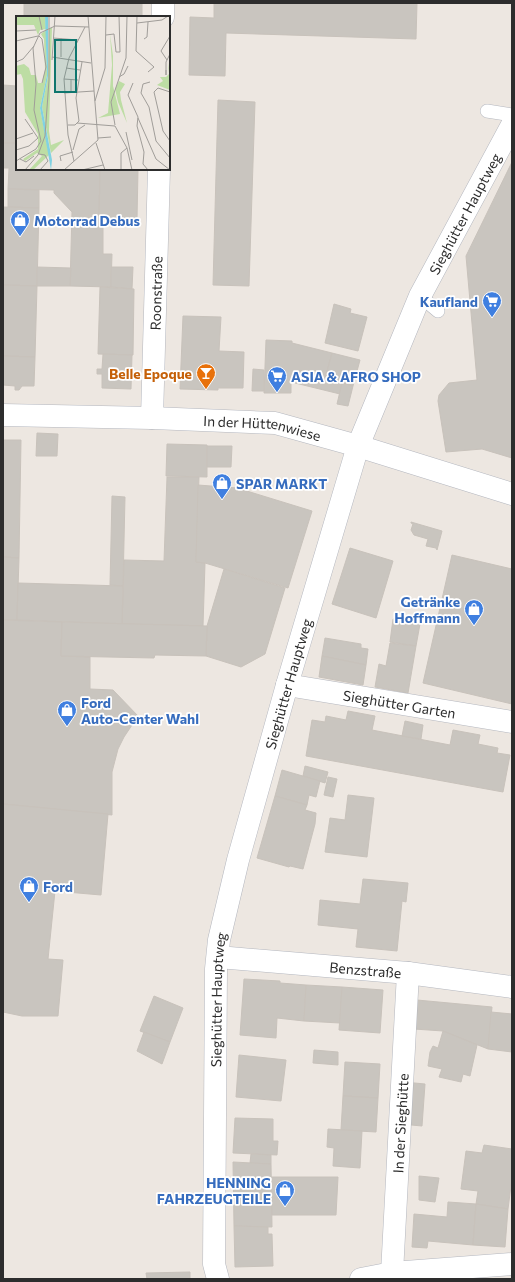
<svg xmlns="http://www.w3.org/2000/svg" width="515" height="1282" viewBox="0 0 515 1282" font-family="Commissioner,sans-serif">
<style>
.building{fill:#c9c5bf;stroke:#c8c2bb}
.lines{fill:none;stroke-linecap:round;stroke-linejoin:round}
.lane-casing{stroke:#b4b7bf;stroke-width:14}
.street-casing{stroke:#b4b7bf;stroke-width:23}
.lane{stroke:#fff;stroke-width:13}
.street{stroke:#fff;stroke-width:22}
.labels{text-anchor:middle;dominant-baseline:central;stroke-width:3.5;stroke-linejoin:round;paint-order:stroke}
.street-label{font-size:14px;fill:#2d2d2d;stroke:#fff}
.shop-label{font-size:14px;font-weight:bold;fill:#366cbe;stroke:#fff;text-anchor:start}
.food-label{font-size:14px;font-weight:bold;fill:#c56008;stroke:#fff;text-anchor:end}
.inset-road{fill:none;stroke:#a09d99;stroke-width:1}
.view{fill:#0f766e;fill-opacity:0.15;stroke:#0f766e;stroke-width:2}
.inset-edge{fill:none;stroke:#2d2d2d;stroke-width:2}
</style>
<rect width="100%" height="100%" fill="#ede7e1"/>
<!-- building -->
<g class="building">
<rect x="24" y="3" width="118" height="14"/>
<polygon points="214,3 417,3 416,39 226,33 225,76 189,75 190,17 214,18"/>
<polygon points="3,85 17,86 17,143 3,143"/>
<polygon points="218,100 255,102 249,286 213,285"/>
<polygon points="3,143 17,143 17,169 100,169 99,220 103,220 103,254 112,254 111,287 70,286 72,212 54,193 54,190 8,189 9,168 3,168"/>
<polygon points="512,162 512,458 482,449 446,452 438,401 439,395 449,383 477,380 466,256"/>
<polygon points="100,169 138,169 137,219 118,218 99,220"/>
<polygon points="8,189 39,190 39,208 8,207"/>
<polygon points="3,207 39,208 37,286 3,285"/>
<polygon points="37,267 71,268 70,286 37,286"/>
<polygon points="111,267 133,267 132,289 111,287"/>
<polygon points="3,285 37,286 35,357 3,356"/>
<polygon points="100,287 134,289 133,355 98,354"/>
<polygon points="334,304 351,309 350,313 367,317 358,351 325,343"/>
<polygon points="183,316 221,317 219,351 244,352 243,388 218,388 218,390 180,389"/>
<polygon points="266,340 292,341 292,343 332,353 325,379 342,383 340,394 291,382 291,393 264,393"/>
<polygon points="332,353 360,360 353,386 325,379"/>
<polygon points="103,354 132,355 131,389 102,388 102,374 97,374 97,369 102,369"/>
<polygon points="3,356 35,357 34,386 22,386 19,390 15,390 15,386 3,385"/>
<polygon points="253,369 264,370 264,391 252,391"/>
<polygon points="342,383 353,386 348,406 337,404"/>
<polygon points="37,433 58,434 57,456 36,456"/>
<polygon points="3,440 21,440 19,558 3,557"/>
<polygon points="167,444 207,445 207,477 166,476"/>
<polygon points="207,446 232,446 231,467 207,467"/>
<polygon points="167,477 199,477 196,562 205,563 203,626 122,624 124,560 164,561"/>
<polygon points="198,485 237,488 312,511 288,588 205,563 196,562"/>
<polygon points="112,496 125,497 123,586 110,585"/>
<polygon points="411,522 442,531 437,550 436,548 426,546 428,539 414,535 411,530 413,524 411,523"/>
<polygon points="350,548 393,561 376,618 332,604"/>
<polygon points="452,555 512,569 512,704 423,683"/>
<polygon points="3,557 19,558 17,620 3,620"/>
<polygon points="224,569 285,588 265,654 241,667 206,656 207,626"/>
<polygon points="18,583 123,586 122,624 17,620"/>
<polygon points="393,619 420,624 416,646 390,642"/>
<polygon points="3,620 62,622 61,656 90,657 90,689 113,690 138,716 124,737 118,749 112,772 112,815 3,804"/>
<polygon points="62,622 207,626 206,656 155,655 154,658 61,656"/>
<polygon points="325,638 361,644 361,648 368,649 366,665 322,656"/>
<polygon points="390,643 416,646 408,693 375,687 379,664 386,666"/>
<polygon points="322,656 366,665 363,685 319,677"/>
<polygon points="348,711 375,716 372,730 450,745 453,730 480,735 478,744 498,748 497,753 510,755 503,792 306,756 312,720 325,722 326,716 346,720"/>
<polygon points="405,721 423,725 421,739 402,736"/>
<polygon points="305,766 328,772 325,783 303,776"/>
<polygon points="282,770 320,781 316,797 309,795 307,805 275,796"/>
<polygon points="328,777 337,779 333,797 324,795"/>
<polygon points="348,795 374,798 367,857 325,852 330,818 345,820"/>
<polygon points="275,796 307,805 305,810 316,813 315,824 303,869 290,866 289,867 257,858"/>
<polygon points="3,804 108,814 101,895 55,891 48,959 63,960 58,1016 22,1016 3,1012"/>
<polygon points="363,879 408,883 406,902 402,901 397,951 356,947 358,929 318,925 320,900 360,904"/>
<polygon points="244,979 280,981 280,983 306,985 304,1021 277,1018 276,1038 240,1035"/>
<polygon points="306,985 342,987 340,1023 304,1021"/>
<polygon points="342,987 383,990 380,1033 339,1030"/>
<polygon points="154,996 183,1008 170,1042 140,1031"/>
<polygon points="417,1000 492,1007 488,1049 443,1031 414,1029"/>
<polygon points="491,1012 512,1014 512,1052 488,1049"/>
<polygon points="443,1031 477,1045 470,1076 463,1074 461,1082 439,1077 442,1069 428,1066 430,1052 433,1046 438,1048"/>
<polygon points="144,1032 170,1042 162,1064 137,1051"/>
<polygon points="314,1050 338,1052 338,1065 313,1063"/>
<polygon points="239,1055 286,1060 281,1101 236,1097"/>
<polygon points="345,1062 380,1064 378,1098 343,1096"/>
<polygon points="404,1082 425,1084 422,1126 401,1124"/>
<polygon points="343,1096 378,1098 376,1132 341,1130"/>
<polygon points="235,1118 273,1119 273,1141 278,1141 277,1155 233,1153"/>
<polygon points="328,1129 362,1131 360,1168 333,1166 334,1148 327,1147"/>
<polygon points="484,1145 512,1149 512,1178 508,1209 476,1204 478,1191 461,1189 466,1151 482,1153"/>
<polygon points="251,1154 271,1155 271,1164 250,1163"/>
<polygon points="233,1162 271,1164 272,1227 234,1226"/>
<polygon points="419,1176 439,1178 435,1202 419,1200"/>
<polygon points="271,1177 338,1177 336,1215 272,1215"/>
<polygon points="448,1202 476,1204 473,1245 428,1241 427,1248 412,1247 414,1214 447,1217"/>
<polygon points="476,1204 508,1209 505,1247 473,1245"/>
<polygon points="234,1226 268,1227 268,1234 272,1234 273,1266 235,1267"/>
<polygon points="190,1272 190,1279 147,1279 146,1273"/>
</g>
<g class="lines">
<!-- lane casing -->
<g class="lane-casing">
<g id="lane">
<polyline points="487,111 512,115"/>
<polyline points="420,296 438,311"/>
</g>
</g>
<!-- street casing -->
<g class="street-casing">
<g id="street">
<polyline points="163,17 163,3"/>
<path id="s1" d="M3 415 152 418 275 423 358 446 512 494"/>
<path id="s2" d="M152 418 159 169"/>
<path id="s3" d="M287 685 512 722"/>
<path id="s4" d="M218 957 408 973 512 987"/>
<path id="s5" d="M392 1273 408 973"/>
<path id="s6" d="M218 1279 214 1264 216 969 219 940 238 860 287 685 358 446 420 296 512 125"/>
<polyline points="361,1279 392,1273 512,1264"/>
</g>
</g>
<!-- lane -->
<use href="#lane" class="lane"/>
<!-- street -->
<use href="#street" class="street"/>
</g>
<!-- icons -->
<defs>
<g id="shop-pin" transform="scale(1)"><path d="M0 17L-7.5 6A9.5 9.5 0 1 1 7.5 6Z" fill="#3f7fe0" stroke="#fff"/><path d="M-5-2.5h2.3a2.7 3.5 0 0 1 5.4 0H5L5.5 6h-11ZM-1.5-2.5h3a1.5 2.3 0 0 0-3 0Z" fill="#fff"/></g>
<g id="supermarket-pin" transform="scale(1)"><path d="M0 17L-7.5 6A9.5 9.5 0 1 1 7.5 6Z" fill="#3f7fe0" stroke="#fff"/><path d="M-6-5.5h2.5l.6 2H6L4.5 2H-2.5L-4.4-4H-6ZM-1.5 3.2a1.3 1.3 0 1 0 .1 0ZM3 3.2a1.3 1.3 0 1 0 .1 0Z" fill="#fff"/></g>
<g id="bar-pin" transform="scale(1)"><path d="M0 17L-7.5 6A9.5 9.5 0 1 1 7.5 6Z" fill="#e8710a" stroke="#fff"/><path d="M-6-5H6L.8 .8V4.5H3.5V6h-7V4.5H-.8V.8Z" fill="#fff"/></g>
</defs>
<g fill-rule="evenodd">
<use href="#shop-pin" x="20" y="220"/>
<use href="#supermarket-pin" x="492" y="301"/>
<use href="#bar-pin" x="206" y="373"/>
<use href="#supermarket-pin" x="277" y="376"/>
<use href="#shop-pin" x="222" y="483"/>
<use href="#shop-pin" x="474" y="609"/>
<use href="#shop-pin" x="67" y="710"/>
<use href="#shop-pin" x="29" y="886"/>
<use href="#shop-pin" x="285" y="1190"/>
</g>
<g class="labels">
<!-- street labels -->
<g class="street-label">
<text stroke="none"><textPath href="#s6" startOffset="1109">Sieghütter Hauptweg</textPath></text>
<text stroke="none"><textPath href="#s2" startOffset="125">Roonstraße</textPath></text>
<text stroke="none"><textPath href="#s1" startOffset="260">In der Hüttenwiese</textPath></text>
<text stroke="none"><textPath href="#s6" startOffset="605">Sieghütter Hauptweg</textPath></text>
<text stroke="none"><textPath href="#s3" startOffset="114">Sieghütter Garten</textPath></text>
<text stroke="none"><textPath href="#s4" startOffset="148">Benzstraße</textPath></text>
<text stroke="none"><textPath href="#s6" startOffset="280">Sieghütter Hauptweg</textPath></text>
<text stroke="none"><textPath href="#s5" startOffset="150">In der Sieghütte</textPath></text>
</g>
<!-- shop labels -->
<g class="shop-label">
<text x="34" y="220">Motorrad Debus</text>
<text x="478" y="301" text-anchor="end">Kaufland</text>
<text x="291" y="376">ASIA &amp; AFRO SHOP</text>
<text x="236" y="483">SPAR MARKT</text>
<text x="460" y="601" text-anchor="end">Getränke<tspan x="460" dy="16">Hoffmann</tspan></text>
<text x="81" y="702">Ford<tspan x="81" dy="16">Auto-Center Wahl</tspan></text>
<text x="43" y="886">Ford</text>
<text x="271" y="1182" text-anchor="end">HENNING<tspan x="271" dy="16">FAHRZEUGTEILE</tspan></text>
</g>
<!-- food labels -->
<g class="food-label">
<text x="192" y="373">Belle Epoque</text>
</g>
</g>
<!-- overview -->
<g transform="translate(16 16)">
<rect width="154" height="154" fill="#ede7e1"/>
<path d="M0 0H29L30 13 24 14 22 19 18 9H0ZM36 11 33 115 35 129 48 124 35 137 26 91 32 60 33 13ZM30 14 31 59 24 92 33 139 17 154H13L26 140 21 137 9 145 7 143 22 133V118L9 96 7 63 5 58 0 59V50L8 48 13 52 15 59H20L22 67H26L29 54 28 23 25 18ZM94 18 97 40V70L104 98 82 102 92 97 96 49ZM152 47 154 57V74L141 69 147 65 144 61H150L153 58ZM103 65 109 68 104 76 105 84 111 107 102 86 99 73Z" fill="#bddda4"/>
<path d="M29 0H32V60L26 91 36 144 35 154 24 92 31 59Z" fill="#80d2e2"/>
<path class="inset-road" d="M23 0 26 14M121 0 120 35 138 51 132 56M121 7 146 4 152 0M0 15 20 14M90 19 98 18 100 36H104L103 0M23 20 26 23 30 51 26 67M37 22 62 24M128 23 131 21 132 6M0 25 22 20M36 41 75 47M45 41V22M36 44 39 0M151 44 145 35 154 20M0 46 7 43 18 30M50 52 64 54M150 54V59V46L154 38M103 61 108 58 112 50M48 63 62 64M134 66 127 68 125 77 133 91 140 125 154 142M117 67 112 79 122 101 121 110 128 136 127 148 132 154M55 76V63M154 76 142 72 138 76 147 115 154 125M48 77 78 75M79 85 89 52 90 0M122 102 140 143 154 154M9 103 22 122M61 107 99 110 111 132 116 154M52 109H59L63 105 60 82 66 46M99 109 95 86 110 42 111 0M110 116 116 144M82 122 95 121M0 123 17 117M80 127 89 154M0 134 13 130 22 122M57 134 63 113 69 109M23 138 29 139 32 145 24 154M4 143 10 146 18 140M0 145 20 133 25 125 18 94 20 68 17 32 24 17 39 10 73 11M45 145 44 140 57 136M58 145 52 119 48 63 53 42 69 11M9 154 22 139 29 120 33 64V0M48 154 82 124 72 0M66 154 87 149M105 154V137L111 132"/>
<path class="view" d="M39 24H60V76H39Z"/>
<rect width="154" height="154" class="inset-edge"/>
</g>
<!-- border -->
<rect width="515" height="1282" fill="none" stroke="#2d2d2d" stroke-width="8"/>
</svg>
